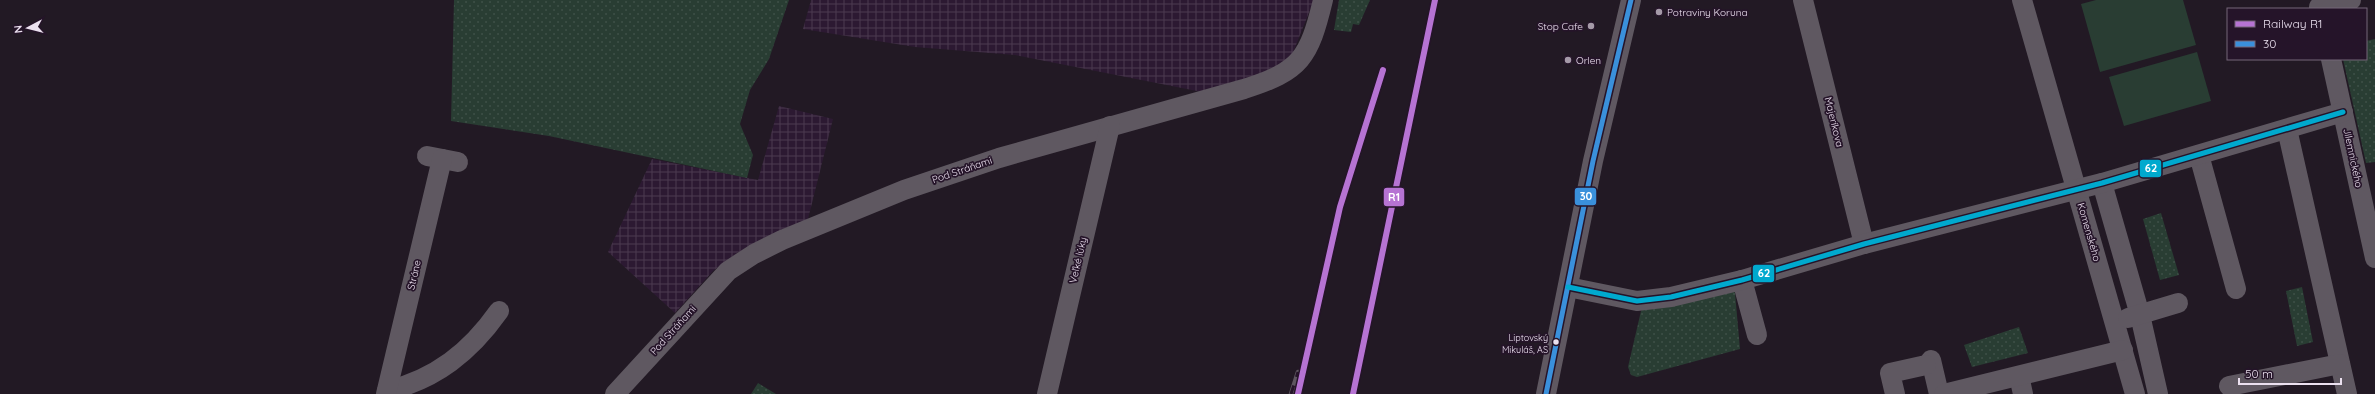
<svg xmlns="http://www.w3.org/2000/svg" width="2375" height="394" viewBox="0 0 2375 394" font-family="Quicksand,sans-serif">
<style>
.industrial{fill:url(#industrial-grid)}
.green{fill:url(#green-dots)}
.pitch{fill:#293d33}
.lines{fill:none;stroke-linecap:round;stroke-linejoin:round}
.minor{stroke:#5f5861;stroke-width:20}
.rail-casing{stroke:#5e5660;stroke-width:4.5}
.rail{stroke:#251429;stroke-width:3;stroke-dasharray:9;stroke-linecap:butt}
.bus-1-casing{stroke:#251429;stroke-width:8}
.bus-2-casing{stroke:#251429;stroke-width:8}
.bus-1{stroke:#3a90db;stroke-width:5}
.bus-2{stroke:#00a9ce;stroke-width:5}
.rail-1-casing{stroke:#251429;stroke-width:9}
.rail-1{stroke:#b673d3;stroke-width:6}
.poi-dot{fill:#a59aa8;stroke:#251429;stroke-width:1.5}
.bus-dot{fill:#ebe0ef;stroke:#251429;stroke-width:1.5}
.labels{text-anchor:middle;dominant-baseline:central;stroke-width:3.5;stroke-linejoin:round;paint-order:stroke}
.bus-label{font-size:9px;fill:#ebe0ef;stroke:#251429;text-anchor:end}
.poi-label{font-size:10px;fill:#ebe0ef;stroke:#251429;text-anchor:start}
.street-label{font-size:10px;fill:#ebe0ef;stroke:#251429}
.line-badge{stroke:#251429;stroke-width:1.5}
.badge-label{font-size:11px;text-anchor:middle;font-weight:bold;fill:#fff}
</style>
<defs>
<pattern id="industrial-grid" width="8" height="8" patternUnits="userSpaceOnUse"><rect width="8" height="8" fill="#2c1932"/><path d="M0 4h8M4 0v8" fill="none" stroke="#4b3a50"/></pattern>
<pattern id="green-dots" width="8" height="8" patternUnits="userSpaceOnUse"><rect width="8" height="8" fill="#293d33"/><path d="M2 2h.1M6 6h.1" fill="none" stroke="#3e5047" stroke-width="1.8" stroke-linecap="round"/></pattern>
</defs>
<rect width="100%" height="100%" fill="#221924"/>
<!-- industrial -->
<g class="industrial">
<polygon points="811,0 1314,0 1290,60 1263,75 1202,92 1015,55 915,47 803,29"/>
<polygon points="779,106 833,119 808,219 737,253 713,271 675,313 608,252 652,159 758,180"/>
</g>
<!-- green -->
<g class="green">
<polygon points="454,0 789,0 769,59 750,90 740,124 753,155 747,178 549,136 451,121"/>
<polygon points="1339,0 1370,0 1359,25 1353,24 1351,32 1334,30"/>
<polygon points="2375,39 2375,162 2366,163 2343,59 2366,59 2366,41"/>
<polygon points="2161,213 2179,275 2160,280 2143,219"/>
<polygon points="2302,287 2313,342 2297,346 2286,291"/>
<polygon points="1732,288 1735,293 1740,349 1637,377 1631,375 1628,367 1641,311 1646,306"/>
<polygon points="2019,327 2028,353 1972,367 1964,345"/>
<polygon points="758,383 776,394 751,394"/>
</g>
<!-- pitch -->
<g class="pitch">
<polygon points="2096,0 2183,0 2196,45 2100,72 2081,4"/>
<polygon points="2197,52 2211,101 2124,126 2109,77"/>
</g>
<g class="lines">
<!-- minor -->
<g class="minor">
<polyline points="1803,0 1864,244"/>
<polyline points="2022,0 2135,394"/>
<polyline points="2319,7 2351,0"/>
<polyline points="2331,59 2375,258"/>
<polyline points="2287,129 2347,394"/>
<polyline points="2199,155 2236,289"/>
<polyline points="427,156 458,162"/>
<polyline points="2102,183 2140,315 2158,394"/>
<polyline points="1742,280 1757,335"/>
<polyline points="1568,287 1637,301 1671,297 1742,280 1864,244 2102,183 2343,112"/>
<polyline points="2128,318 2178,303"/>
<polyline points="1931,360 1939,394"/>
<polyline points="2019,376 2023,394"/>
<polyline points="2229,386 2340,364"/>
<path d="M387 391C436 379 470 352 499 311"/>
<polyline points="386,394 442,159"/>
<path d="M615 394 728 271 754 254 782 240 904 190 999 158 1244 89C1301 71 1309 58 1323 0"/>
<polyline points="1047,394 1110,126"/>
<polyline points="1546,394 1593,161 1631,0"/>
<polyline points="1895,394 1890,373 1926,365"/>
<polyline points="1944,394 2123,350"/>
</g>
<!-- rail casing -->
<g class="rail-casing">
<g id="rail">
<polyline points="1291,394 1298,372"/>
<polyline points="1298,394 1340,207 1383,70"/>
</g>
</g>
<!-- rail -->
<use href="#rail" class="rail"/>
<!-- bus-1 casing -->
<g class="bus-1-casing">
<polyline id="bus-1" points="1546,394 1593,161 1631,0"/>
</g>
<!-- bus-2 casing -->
<g class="bus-2-casing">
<polyline id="bus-2" points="1568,287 1637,301 1671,297 1742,280 1864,244 2102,183 2343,112"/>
</g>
<!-- bus-1 -->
<use href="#bus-1" class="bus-1"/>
<!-- bus-2 -->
<use href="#bus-2" class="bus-2"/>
<!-- rail-1 casing -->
<g class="rail-1-casing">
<g id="rail-1">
<polyline points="1298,394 1340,207 1383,70"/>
<polyline points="1353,394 1435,0"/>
</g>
</g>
<!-- rail-1 -->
<use href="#rail-1" class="rail-1"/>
</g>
<!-- markers -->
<g class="poi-dot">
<circle cx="1659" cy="12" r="4"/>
<circle cx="1591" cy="26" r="4"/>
<circle cx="1568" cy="60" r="4"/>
</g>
<circle class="bus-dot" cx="1556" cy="342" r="3.5"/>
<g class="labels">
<!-- bus labels -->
<g class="bus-label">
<text x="1548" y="337">Liptovský<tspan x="1548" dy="12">Mikuláš, AS</tspan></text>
</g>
<!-- poi labels -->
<g class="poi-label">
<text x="1667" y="12">Potraviny Koruna</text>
<text x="1583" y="26" text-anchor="end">Stop Cafe</text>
<text x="1576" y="60">Orlen</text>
</g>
<!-- street labels -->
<g class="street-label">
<text transform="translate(1834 122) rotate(76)">Majeríkova</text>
<text transform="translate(2353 158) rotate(78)">Jilemnického</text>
<text transform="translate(962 170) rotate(-19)">Pod Stráňami</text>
<text transform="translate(2089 232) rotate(74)">Komenského</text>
<text transform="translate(1078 260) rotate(-77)">Veľké lúky</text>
<text transform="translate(414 275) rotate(-77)">Stráne</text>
<text transform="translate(673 330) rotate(-48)">Pod Stráňami</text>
</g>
</g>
<g class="line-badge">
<rect x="2139" y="159" width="23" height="19" rx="4" fill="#00a9ce"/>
<rect x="1574" y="187" width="23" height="19" rx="4" fill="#3a90db"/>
<rect x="1383" y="187" width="22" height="20" rx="4" fill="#b673d3"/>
<rect x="1752" y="264" width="23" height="19" rx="4" fill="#00a9ce"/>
</g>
<g class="badge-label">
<text x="2151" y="172">62</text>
<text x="1586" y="200">30</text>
<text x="1394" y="201">R1</text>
<text x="1764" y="277">62</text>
</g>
<!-- legend -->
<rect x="2227" y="8" width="140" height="52" fill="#251429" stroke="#746678"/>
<rect x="2235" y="21" width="20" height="6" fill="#b673d3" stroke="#746678"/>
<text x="2263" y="28" font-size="12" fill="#ebe0ef">Railway R1</text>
<rect x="2235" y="41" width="20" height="6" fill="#3a90db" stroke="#746678"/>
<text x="2263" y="48" font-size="12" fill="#ebe0ef">30</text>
<!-- north arrow -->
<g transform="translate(28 28) rotate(263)" stroke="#251429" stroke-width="3" paint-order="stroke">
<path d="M0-3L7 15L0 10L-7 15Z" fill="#ebe0ef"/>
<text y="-6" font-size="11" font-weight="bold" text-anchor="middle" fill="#ebe0ef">N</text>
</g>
<!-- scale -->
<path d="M2239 378v6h102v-6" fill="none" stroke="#ebe0ef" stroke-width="2"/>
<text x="2245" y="378" font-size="12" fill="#ebe0ef" stroke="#251429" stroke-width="3" paint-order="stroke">50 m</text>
</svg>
